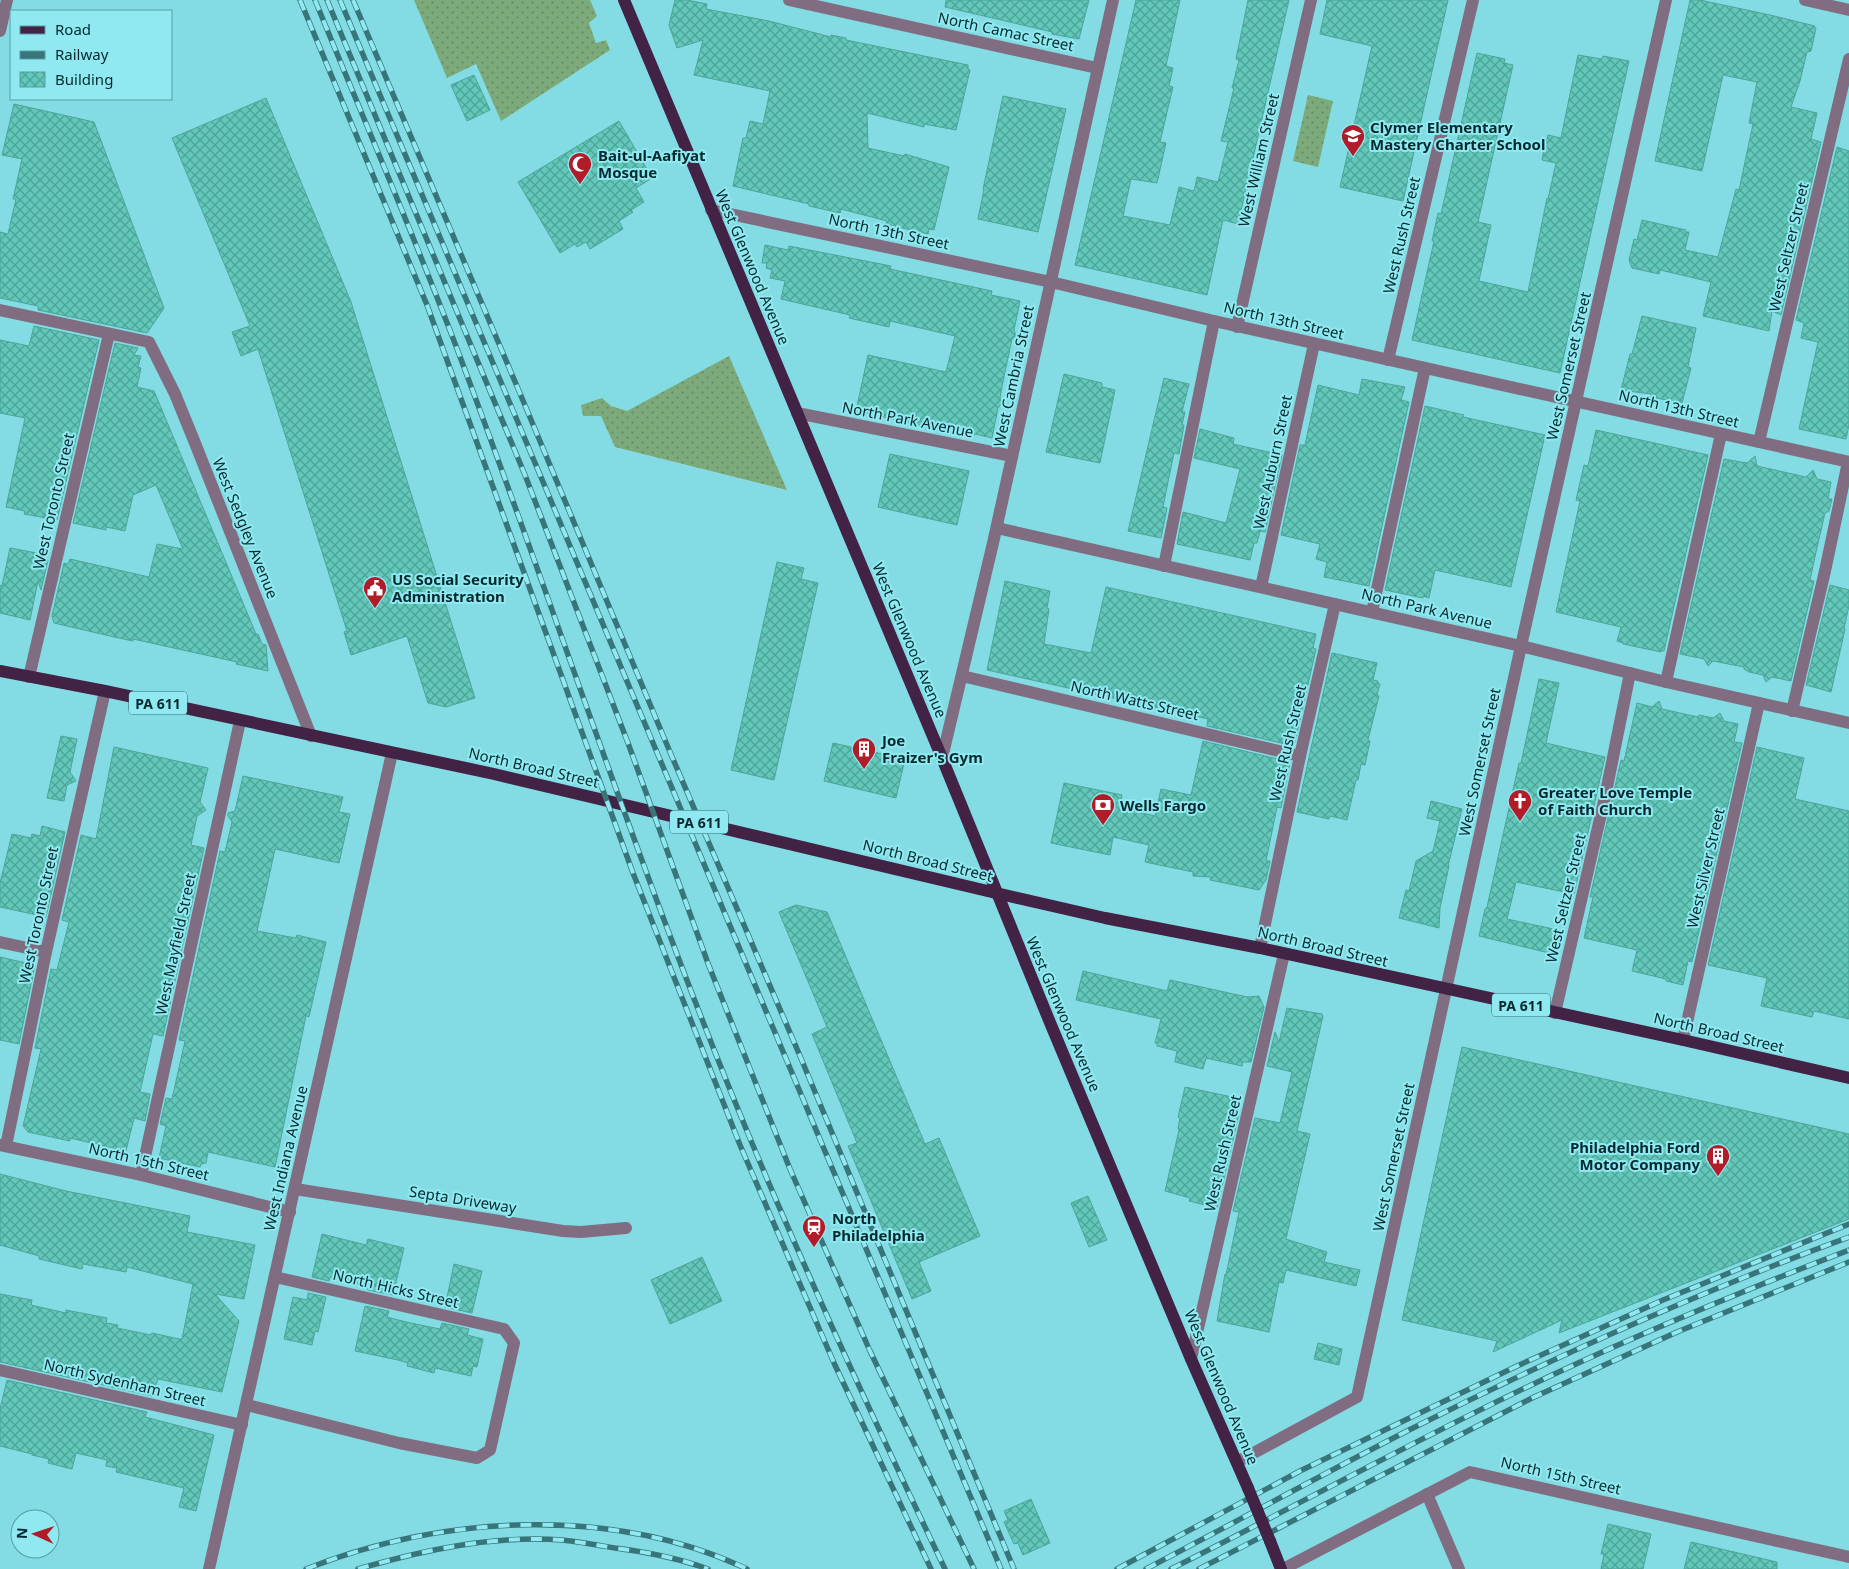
<svg xmlns="http://www.w3.org/2000/svg" width="1849" height="1569" viewBox="0 0 1849 1569" font-family="'Noto Sans',sans-serif">
<style>
.grass{fill:url(#grass-dots)}
.building{fill:url(#building-cross-hatch);stroke:#4da498}
.lines{fill:none;stroke-linecap:round;stroke-linejoin:round}
.minor{stroke:#806d82;stroke-width:12}
.major{stroke:#422245;stroke-width:12}
.rail-casing{stroke:#38757a;stroke-width:5.5}
.rail{stroke:#90e9f1;stroke-width:4;stroke-dasharray:11;stroke-linecap:butt}
.major-bridge{stroke:#422245;stroke-width:12}
.labels{text-anchor:middle;dominant-baseline:central;stroke-width:4;stroke-linejoin:round;paint-order:stroke}
.shield{fill:#90e9f1;stroke:#2d6368;stroke-width:1}
.shield-label{font-size:14px;font-weight:bold;fill:#022a2e}
.street-label{font-size:15px;fill:#022a2e;stroke:#90e9f1}
.poi-label{font-size:15px;font-weight:bold;fill:#022a2e;stroke:#90e9f1;text-anchor:start}
</style>
<defs>
<pattern id="grass-dots" width="8" height="8" patternUnits="userSpaceOnUse" patternTransform="scale(1.25)"><rect width="8" height="8" fill="#7daa7b"/><path d="M2 2h.1M6 6h.1" fill="none" stroke="#648b65" stroke-width="1.8" stroke-linecap="round"/></pattern>
<pattern id="building-cross-hatch" width="8" height="8" patternUnits="userSpaceOnUse" patternTransform="scale(1.25)"><rect width="8" height="8" fill="#61c8ba"/><path d="M0 0l8 8M0 8l8-8" fill="none" stroke="#4ea398"/></pattern>
</defs>
<rect width="100%" height="100%" fill="#83dce4"/>
<!-- grass -->
<g class="grass">
<polygon points="414,0 590,0 597,16 589,23 596,43 606,40 610,50 501,121 476,64 447,78"/>
<polygon points="1308,95 1333,101 1318,167 1293,161"/>
<polygon points="729,356 787,490 615,447 601,416 583,416 581,405 602,398 611,406 627,411"/>
</g>
<!-- building -->
<g class="building">
<polygon points="675,0 687,0 707,4 706,9 769,21 831,37 831,35 846,38 846,40 968,65 968,69 970,70 956,130 924,124 924,127 867,113 868,148 904,156 905,154 949,167 934,230 929,229 928,234 886,224 887,221 841,209 840,213 809,206 809,204 733,186 743,138 746,138 750,121 763,124 770,91 694,75 703,40 677,48 669,25"/>
<polygon points="946,0 1089,0 1079,39 1052,34 1052,32 1010,22 945,7"/>
<polygon points="1136,0 1180,0 1166,66 1173,68 1169,86 1173,87 1160,142 1166,143 1157,183 1131,179 1123,216 1170,225 1179,187 1194,191 1197,177 1218,182 1228,142 1221,141 1234,88 1232,88 1239,60 1236,59 1248,0 1289,0 1238,224 1223,220 1207,295 1075,265"/>
<polygon points="1327,0 1448,0 1403,201 1340,187 1372,46 1320,34"/>
<polygon points="1690,0 1700,0 1770,15 1815,26 1814,28 1816,28 1811,51 1807,52 1800,81 1791,107 1817,113 1811,139 1821,142 1781,315 1772,311 1769,331 1703,316 1711,282 1660,270 1659,274 1632,268 1629,260 1634,239 1637,240 1642,220 1686,230 1685,232 1689,232 1685,250 1718,257 1736,189 1739,190 1753,124 1749,123 1757,82 1723,75 1702,171 1655,161"/>
<polygon points="1477,53 1505,59 1504,63 1513,65 1478,222 1491,225 1479,281 1528,292 1547,198 1548,199 1556,163 1542,160 1544,149 1548,135 1561,138 1578,55 1602,59 1603,56 1629,61 1560,373 1412,340 1434,241 1432,241 1438,213 1441,214"/>
<polygon points="474,75 490,110 467,121 451,85"/>
<polygon points="1003,96 1066,109 1038,232 978,219 984,189 983,189"/>
<polygon points="266,98 351,302 475,698 446,707 428,703 407,636 351,655 344,632 347,631 258,349 241,356 232,332 250,326 172,138"/>
<polygon points="14,104 94,122 164,308 147,333 38,310 38,306 0,298 0,232 8,234 16,199 13,199 22,159 2,155"/>
<polygon points="619,121 652,178 636,188 644,202 631,210 633,212 619,221 623,229 590,249 586,242 577,247 575,244 560,253 518,182"/>
<polygon points="1837,147 1849,151 1849,425 1846,439 1799,429 1818,342 1801,338 1804,323 1796,320"/>
<polygon points="765,245 788,250 789,246 891,266 890,269 992,291 991,295 1020,301 1014,330 1016,336 1012,339 1002,386 1000,398 1002,403 998,408 992,438 975,434 975,435 958,432 958,434 856,411 868,355 946,372 955,336 890,321 889,327 849,318 850,315 781,299 785,281 770,278 772,270 766,268 767,263 762,263"/>
<polygon points="1642,316 1696,328 1688,367 1691,368 1682,403 1651,397 1651,394 1621,390 1630,354 1632,354"/>
<polygon points="34,326 99,340 57,520 24,514 25,511 6,507 25,418 0,413 0,340 29,346"/>
<polygon points="115,343 138,348 134,355 141,356 138,367 141,368 137,387 154,391 256,634 258,634 262,644 266,645 268,671 236,664 237,662 133,639 133,641 114,637 54,623 52,616 64,563 68,564 70,559 149,577 157,544 183,549 156,485 133,495 125,531 106,527 106,530 73,523"/>
<polygon points="1064,374 1102,383 1102,387 1115,390 1100,463 1046,452"/>
<polygon points="1164,378 1189,384 1182,412 1185,412 1182,425 1184,425 1179,454 1174,453 1168,482 1163,507 1167,508 1161,538 1128,531"/>
<polygon points="1362,379 1405,387 1401,400 1409,402 1369,586 1324,577 1327,562 1316,559 1320,544 1281,535 1300,445 1305,445 1318,385 1359,395"/>
<polygon points="1425,406 1464,415 1463,417 1545,435 1511,587 1435,570 1429,598 1423,596 1423,598 1385,590"/>
<polygon points="1200,429 1234,438 1233,444 1282,455 1265,532 1260,531 1257,543 1254,543 1250,560 1177,544 1183,512 1226,523 1240,469 1194,458"/>
<polygon points="1596,430 1708,455 1664,651 1661,651 1661,652 1623,644 1623,643 1617,641 1621,627 1556,612 1580,501 1576,500 1584,465 1588,466"/>
<polygon points="890,454 969,471 957,525 878,507"/>
<polygon points="1755,456 1757,466 1806,477 1813,470 1817,479 1831,482 1828,499 1832,499 1829,511 1825,513 1816,552 1810,580 1814,581 1791,681 1772,677 1766,682 1763,675 1749,672 1744,669 1744,667 1713,661 1708,666 1704,659 1680,654 1724,459 1747,463"/>
<polygon points="10,548 37,553 36,557 48,560 41,590 38,581 30,620 0,613 0,585 2,586"/>
<polygon points="777,562 804,568 801,579 818,583 774,780 731,770"/>
<polygon points="1005,581 1050,591 1047,608 1049,609 1044,644 1091,653 1106,587 1316,634 1313,648 1316,649 1294,746 1207,726 1208,719 987,670"/>
<polygon points="1830,585 1849,590 1849,606 1844,628 1845,629 1831,692 1806,685"/>
<polygon points="1332,653 1377,663 1373,680 1378,681 1378,684 1380,684 1377,695 1379,696 1368,740 1370,741 1365,765 1361,764 1358,780 1356,780 1347,820 1330,816 1329,819 1297,812"/>
<polygon points="1539,679 1559,683 1546,743 1605,757 1574,894 1516,882 1507,919 1558,930 1553,954 1479,936 1485,909 1487,907 1519,763 1521,763"/>
<polygon points="1659,701 1662,709 1698,717 1699,715 1713,718 1720,713 1724,721 1738,724 1734,742 1742,743 1692,962 1688,961 1683,985 1666,981 1666,979 1632,971 1637,950 1584,938 1593,897 1590,897 1621,760 1624,761 1637,703 1652,707"/>
<polygon points="61,736 77,739 70,772 76,781 67,785 64,801 47,798"/>
<polygon points="1203,741 1290,762 1281,808 1277,807 1266,861 1270,861 1266,880 1259,890 1210,880 1211,877 1193,876 1193,872 1145,862 1149,845 1113,837 1110,855 1051,843 1064,783 1122,795 1120,808 1155,816 1161,789 1191,795"/>
<polygon points="833,743 905,759 896,798 824,781"/>
<polygon points="114,747 208,768 200,802 206,810 197,816 191,845 204,848 163,1036 153,1034 140,1092 150,1094 145,1121 134,1118 126,1151 70,1138 70,1141 28,1132 23,1126 41,1049 35,1048 51,969 57,970 69,922 62,920 81,835 96,839"/>
<polygon points="1757,747 1804,758 1795,799 1849,811 1849,1019 1814,1011 1812,1017 1761,1006 1767,978 1708,965"/>
<polygon points="243,776 343,797 339,812 350,814 339,863 275,849 264,900 257,931 296,938 297,935 326,942 309,1017 306,1016 275,1167 208,1152 206,1163 201,1164 200,1167 159,1158 166,1126 160,1124 166,1098 172,1099 185,1041 179,1040 220,851 225,852 232,822 228,816 228,813 235,811"/>
<polygon points="1431,801 1462,809 1448,866 1449,866 1440,908 1439,928 1399,918 1406,890 1409,891 1416,861 1433,851 1440,821 1427,818"/>
<polygon points="42,826 65,832 46,917 0,907 0,883 12,834 31,838 32,834 40,836"/>
<polygon points="796,905 827,912 925,1144 939,1138 980,1236 919,1262 931,1291 912,1299 848,1146 857,1143 812,1034 827,1027 779,912"/>
<polygon points="0,957 35,965 19,1044 0,1040"/>
<polygon points="1083,971 1167,991 1170,980 1238,995 1248,997 1259,996 1264,1007 1251,1062 1243,1062 1242,1066 1206,1058 1203,1069 1175,1062 1177,1051 1157,1046 1157,1043 1155,1043 1161,1019 1076,1000"/>
<polygon points="1287,1008 1322,1014 1323,1016 1297,1131 1310,1134 1286,1239 1327,1252 1324,1262 1360,1270 1356,1286 1286,1270 1283,1283 1279,1282 1269,1332 1217,1321 1225,1274 1226,1275 1239,1212 1233,1211 1255,1118 1280,1123 1292,1072 1267,1066 1275,1032 1279,1042"/>
<polygon points="1462,1047 1849,1134 1849,1219 1559,1333 1562,1320 1493,1352 1497,1341 1402,1320"/>
<polygon points="1185,1087 1237,1098 1234,1113 1239,1114 1217,1208 1189,1201 1190,1198 1165,1191 1179,1130 1178,1128 1180,1118 1178,1117"/>
<polygon points="0,1174 66,1191 190,1216 187,1232 255,1245 244,1299 215,1294 239,1321 222,1392 158,1379 152,1396 0,1362 0,1294 32,1300 31,1305 66,1313 66,1310 107,1318 106,1323 118,1325 117,1328 151,1335 152,1333 179,1339 182,1339 193,1284 127,1267 126,1272 83,1264 82,1269 39,1259 39,1256 0,1245"/>
<polygon points="1088,1196 1107,1240 1089,1247 1071,1203"/>
<polygon points="322,1234 366,1245 368,1239 404,1248 393,1295 368,1290 367,1286 330,1277 329,1281 312,1277"/>
<polygon points="702,1257 722,1301 670,1324 651,1280"/>
<polygon points="454,1264 482,1271 472,1313 445,1307"/>
<polygon points="308,1293 326,1297 318,1332 315,1331 312,1345 284,1339 293,1297 307,1300"/>
<polygon points="365,1306 389,1311 387,1317 406,1322 440,1329 442,1323 469,1329 467,1335 483,1339 477,1367 473,1366 471,1376 435,1368 434,1373 407,1366 408,1363 398,1360 355,1351"/>
<polygon points="1318,1343 1342,1349 1339,1365 1314,1359"/>
<polygon points="7,1380 147,1412 145,1417 214,1435 196,1511 179,1507 184,1488 116,1472 117,1468 106,1466 107,1460 76,1453 72,1469 48,1463 49,1459 32,1455 32,1454 0,1446 0,1409"/>
<polygon points="1031,1499 1050,1543 1023,1555 1018,1543 1014,1544 1004,1522 1008,1520 1004,1511"/>
<polygon points="1608,1524 1651,1534 1643,1569 1601,1569 1604,1554 1601,1554"/>
<polygon points="1691,1542 1777,1562 1777,1569 1684,1569"/>
</g>
<g class="lines">
<!-- minor -->
<g class="minor">
<polyline points="789,0 1097,68"/>
<polyline points="1805,0 1849,10"/>
<polyline points="0,31 7,0"/>
<polyline points="711,210 1051,282 1214,321 1849,462"/>
<polyline points="0,310 149,342 175,394 195,443 311,736"/>
<polyline points="1237,327 1311,0"/>
<polyline points="1388,360 1473,0"/>
<polyline points="797,413 1012,456"/>
<polyline points="1759,442 1849,59"/>
<polyline points="997,528 1521,646 1666,682 1849,723"/>
<polyline points="1164,566 1214,321"/>
<polyline points="1261,587 1314,344"/>
<polyline points="1372,612 1425,368"/>
<polyline points="962,676 1300,756"/>
<polyline points="29,677 109,334"/>
<polyline points="1666,682 1721,434"/>
<polyline points="1792,711 1825,571 1848,462"/>
<polyline points="942,758 993,543 1113,0"/>
<polyline points="0,942 46,952"/>
<polyline points="1260,948 1300,756 1335,604"/>
<polyline points="1555,1013 1605,797 1630,673"/>
<polyline points="1683,1040 1759,703"/>
<polyline points="0,1145 141,1175 290,1212"/>
<polyline points="6,1146 46,952 105,691"/>
<polyline points="141,1175 240,721"/>
<polyline points="295,1189 563,1231 581,1232 626,1228"/>
<polyline points="1191,1359 1284,954"/>
<polyline points="0,1370 242,1425"/>
<polyline points="247,1405 399,1443 477,1458 490,1450 514,1343 504,1329 275,1277"/>
<polyline points="1237,1462 1357,1397 1521,646 1666,0"/>
<polyline points="1427,1494 1459,1569"/>
<polyline points="209,1569 392,753"/>
<polyline points="1283,1569 1470,1472 1849,1557"/>
</g>
<!-- major -->
<g class="major">
<polyline points="624,0 942,758 1051,1025 1191,1359 1248,1488"/>
<polyline points="0,671 105,691 494,774 996,893 1105,918 1260,948 1683,1040 1849,1078"/>
<polyline points="1270,1541 1281,1569"/>
</g>
<!-- rail casing -->
<g class="rail-casing">
<g id="rail">
<polyline points="300,0 427,305 633,873 740,1145 834,1363 931,1569"/>
<path d="M315 0C363 118 414 235 459 354 558 617 644 885 752 1143 812 1287 878 1429 945 1569"/>
<polyline points="327,0 525,475 628,743 709,966 790,1169 870,1351 974,1569"/>
<polyline points="340,0 1001,1569"/>
<polyline points="353,0 519,391 670,752 800,1056 1014,1569"/>
<path d="M306 1569C443 1515 612 1505 747 1569"/>
<path d="M358 1569C424 1550 493 1535 562 1540 580 1542 597 1545 615 1548 647 1552 678 1558 708 1569"/>
<polyline points="1117,1569 1300,1471 1517,1366 1663,1300 1849,1224"/>
<path d="M1146 1569C1234 1523 1321 1475 1409 1430 1552 1358 1699 1292 1849 1237"/>
<path d="M1171 1569C1290 1509 1406 1445 1525 1388 1631 1337 1740 1292 1849 1250"/>
<polyline points="1199,1569 1532,1398 1677,1332 1849,1262"/>
</g>
</g>
<!-- rail -->
<use href="#rail" class="rail"/>
<!-- major-bridge -->
<polyline class="major-bridge" points="1248,1488 1270,1541"/>
</g>
<!-- icons -->
<defs>
<g id="school-pin" transform="scale(1.25)"><path d="M0 17L-7.5 6A9.5 9.5 0 1 1 7.5 6Z" fill="#b01d29" stroke="#90e9f1"/><path d="M0-5L7-2L0 1L-7-2ZM-4 1L0 2.5L4 1V4Q0 6-4 4Z" fill="#fff"/></g>
<g id="mosque-pin" transform="scale(1.25)"><path d="M0 17L-7.5 6A9.5 9.5 0 1 1 7.5 6Z" fill="#b01d29" stroke="#90e9f1"/><path d="M3.5-4.9A6 6 0 1 0 3.5 4.9A5 5 0 1 1 3.5-4.9Z" fill="#fff"/></g>
<g id="civic-pin" transform="scale(1.25)"><path d="M0 17L-7.5 6A9.5 9.5 0 1 1 7.5 6Z" fill="#b01d29" stroke="#90e9f1"/><path d="M-.6-6.5H3V-4.5H.6V-3L4-1V1h2V6H-6V1h2V-1L-.6-3ZM-1.2 2.5V6h2.4V2.5Z" fill="#fff"/></g>
<g id="building-pin" transform="scale(1.25)"><path d="M0 17L-7.5 6A9.5 9.5 0 1 1 7.5 6Z" fill="#b01d29" stroke="#90e9f1"/><path d="M-4-6H4V6H1V3H-1V6H-4ZM-2.5-4.3h1.7v1.8h-1.7ZM.8-4.3h1.7v1.8H.8ZM-2.5-1h1.7V.8h-1.7ZM.8-1h1.7V.8H.8Z" fill="#fff"/></g>
<g id="church-pin" transform="scale(1.25)"><path d="M0 17L-7.5 6A9.5 9.5 0 1 1 7.5 6Z" fill="#b01d29" stroke="#90e9f1"/><path d="M-1.2-6h2.4v3.5h3.3v2.4h-3.3V6h-2.4V-.1h-3.3v-2.4h3.3Z" fill="#fff"/></g>
<g id="bank-pin" transform="scale(1.25)"><path d="M0 17L-7.5 6A9.5 9.5 0 1 1 7.5 6Z" fill="#b01d29" stroke="#90e9f1"/><path d="M-6-4H6V4H-6ZM0-2.3a2.3 2.3 0 1 0 0 4.6a2.3 2.3 0 1 0 0-4.6Z" fill="#fff"/></g>
<g id="station-pin" transform="scale(1.25)"><path d="M0 17L-7.5 6A9.5 9.5 0 1 1 7.5 6Z" fill="#b01d29" stroke="#90e9f1"/><path d="M-3-6H3Q5-6 5-4V2Q5 4 3 4L4.5 6H3L1.5 4h-3L-3 6H-4.5L-3 4Q-5 4-5 2V-4Q-5-6-3-6ZM-3.5-4v3h7v-3ZM-3.5 1v1.5H-2V1ZM2 1v1.5H3.5V1Z" fill="#fff"/></g>
</defs>
<g fill-rule="evenodd">
<use href="#school-pin" x="1353" y="136"/>
<use href="#mosque-pin" x="580" y="164"/>
<use href="#civic-pin" x="375" y="588"/>
<use href="#building-pin" x="864" y="749"/>
<use href="#church-pin" x="1520" y="801"/>
<use href="#bank-pin" x="1103" y="805"/>
<use href="#building-pin" x="1718" y="1156"/>
<use href="#station-pin" x="814" y="1227"/>
</g>
<g class="labels">
<!-- shield labels -->
<g class="shield">
<rect x="129" y="691.5" width="58" height="23" rx="4"/>
<rect x="670" y="810.5" width="58" height="23" rx="4"/>
<rect x="1492" y="993.5" width="58" height="23" rx="4"/>
</g>
<g class="shield-label">
<text x="158" y="703">PA 611</text>
<text x="699" y="822">PA 611</text>
<text x="1521" y="1005">PA 611</text>
</g>
<!-- street labels -->
<g class="street-label">
<text transform="translate(1006 31) rotate(12)">North Camac Street</text>
<text transform="translate(1258 160) rotate(-77)">West William Street</text>
<text transform="translate(889 231) rotate(12)">North 13th Street</text>
<text transform="translate(1401 235) rotate(-77)">West Rush Street</text>
<text transform="translate(1788 247) rotate(-77)">West Seltzer Street</text>
<text transform="translate(753 267) rotate(67)">West Glenwood Avenue</text>
<text transform="translate(1284 320) rotate(13)">North 13th Street</text>
<text transform="translate(1568 366) rotate(-77)">West Somerset Street</text>
<text transform="translate(1013 376) rotate(-78)">West Cambria Street</text>
<text transform="translate(1679 408) rotate(13)">North 13th Street</text>
<text transform="translate(908 419) rotate(11)">North Park Avenue</text>
<text transform="translate(1272 462) rotate(-78)">West Auburn Street</text>
<text transform="translate(53 501) rotate(-77)">West Toronto Street</text>
<text transform="translate(246 528) rotate(68)">West Sedgley Avenue</text>
<text transform="translate(1427 608) rotate(13)">North Park Avenue</text>
<text transform="translate(910 640) rotate(67)">West Glenwood Avenue</text>
<text transform="translate(1135 700) rotate(13)">North Watts Street</text>
<text transform="translate(1287 743) rotate(-77)">West Rush Street</text>
<text transform="translate(1479 762) rotate(-78)">West Somerset Street</text>
<text transform="translate(534 767) rotate(13)">North Broad Street</text>
<text transform="translate(928 860) rotate(14)">North Broad Street</text>
<text transform="translate(1705 868) rotate(-77)">West Silver Street</text>
<text transform="translate(1565 898) rotate(-77)">West Seltzer Street</text>
<text transform="translate(38 915) rotate(-78)">West Toronto Street</text>
<text transform="translate(175 944) rotate(-78)">West Mayfield Street</text>
<text transform="translate(1323 946) rotate(13)">North Broad Street</text>
<text transform="translate(1064 1014) rotate(67)">West Glenwood Avenue</text>
<text transform="translate(1719 1032) rotate(13)">North Broad Street</text>
<text transform="translate(1222 1153) rotate(-77)">West Rush Street</text>
<text transform="translate(1393 1157) rotate(-78)">West Somerset Street</text>
<text transform="translate(285 1158) rotate(-77)">West Indiana Avenue</text>
<text transform="translate(149 1161) rotate(13)">North 15th Street</text>
<text transform="translate(463 1199) rotate(9)">Septa Driveway</text>
<text transform="translate(396 1288) rotate(13)">North Hicks Street</text>
<text transform="translate(125 1382) rotate(13)">North Sydenham Street</text>
<text transform="translate(1222 1387) rotate(67)">West Glenwood Avenue</text>
<text transform="translate(1561 1475) rotate(13)">North 15th Street</text>
</g>
<!-- poi labels -->
<g class="poi-label">
<text x="1370" y="127">Clymer Elementary<tspan x="1370" dy="17">Mastery Charter School</tspan></text>
<text x="598" y="155">Bait-ul-Aafiyat<tspan x="598" dy="17">Mosque</tspan></text>
<text x="392" y="579">US Social Security<tspan x="392" dy="17">Administration</tspan></text>
<text x="882" y="740">Joe<tspan x="882" dy="17">Fraizer's Gym</tspan></text>
<text x="1538" y="792">Greater Love Temple<tspan x="1538" dy="17">of Faith Church</tspan></text>
<text x="1120" y="805">Wells Fargo</text>
<text x="1700" y="1147" text-anchor="end">Philadelphia Ford<tspan x="1700" dy="17">Motor Company</tspan></text>
<text x="832" y="1218">North<tspan x="832" dy="17">Philadelphia</tspan></text>
</g>
</g>
<!-- legend -->
<rect x="10" y="10" width="162" height="90" fill="#90e9f1" stroke="#579da3"/>
<rect x="20" y="26" width="25" height="8" fill="#422245" stroke="#579da3"/>
<text x="55" y="35" font-size="15" fill="#022a2e">Road</text>
<rect x="20" y="51" width="25" height="8" fill="#38757a" stroke="#579da3"/>
<text x="55" y="60" font-size="15" fill="#022a2e">Railway</text>
<rect x="20" y="72" width="25" height="15" fill="url(#building-cross-hatch)" stroke="#579da3"/>
<text x="55" y="85" font-size="15" fill="#022a2e">Building</text>
<!-- north arrow -->
<g transform="translate(35 1534) rotate(273)"><circle r="24" fill="#90e9f1" stroke="#579da3"/>
<path d="M0-4L9 19L0 12L-9 19Z" fill="#b01d29"/>
<text y="-8" font-size="14" font-weight="bold" text-anchor="middle" fill="#022a2e">N</text>
</g>
</svg>
